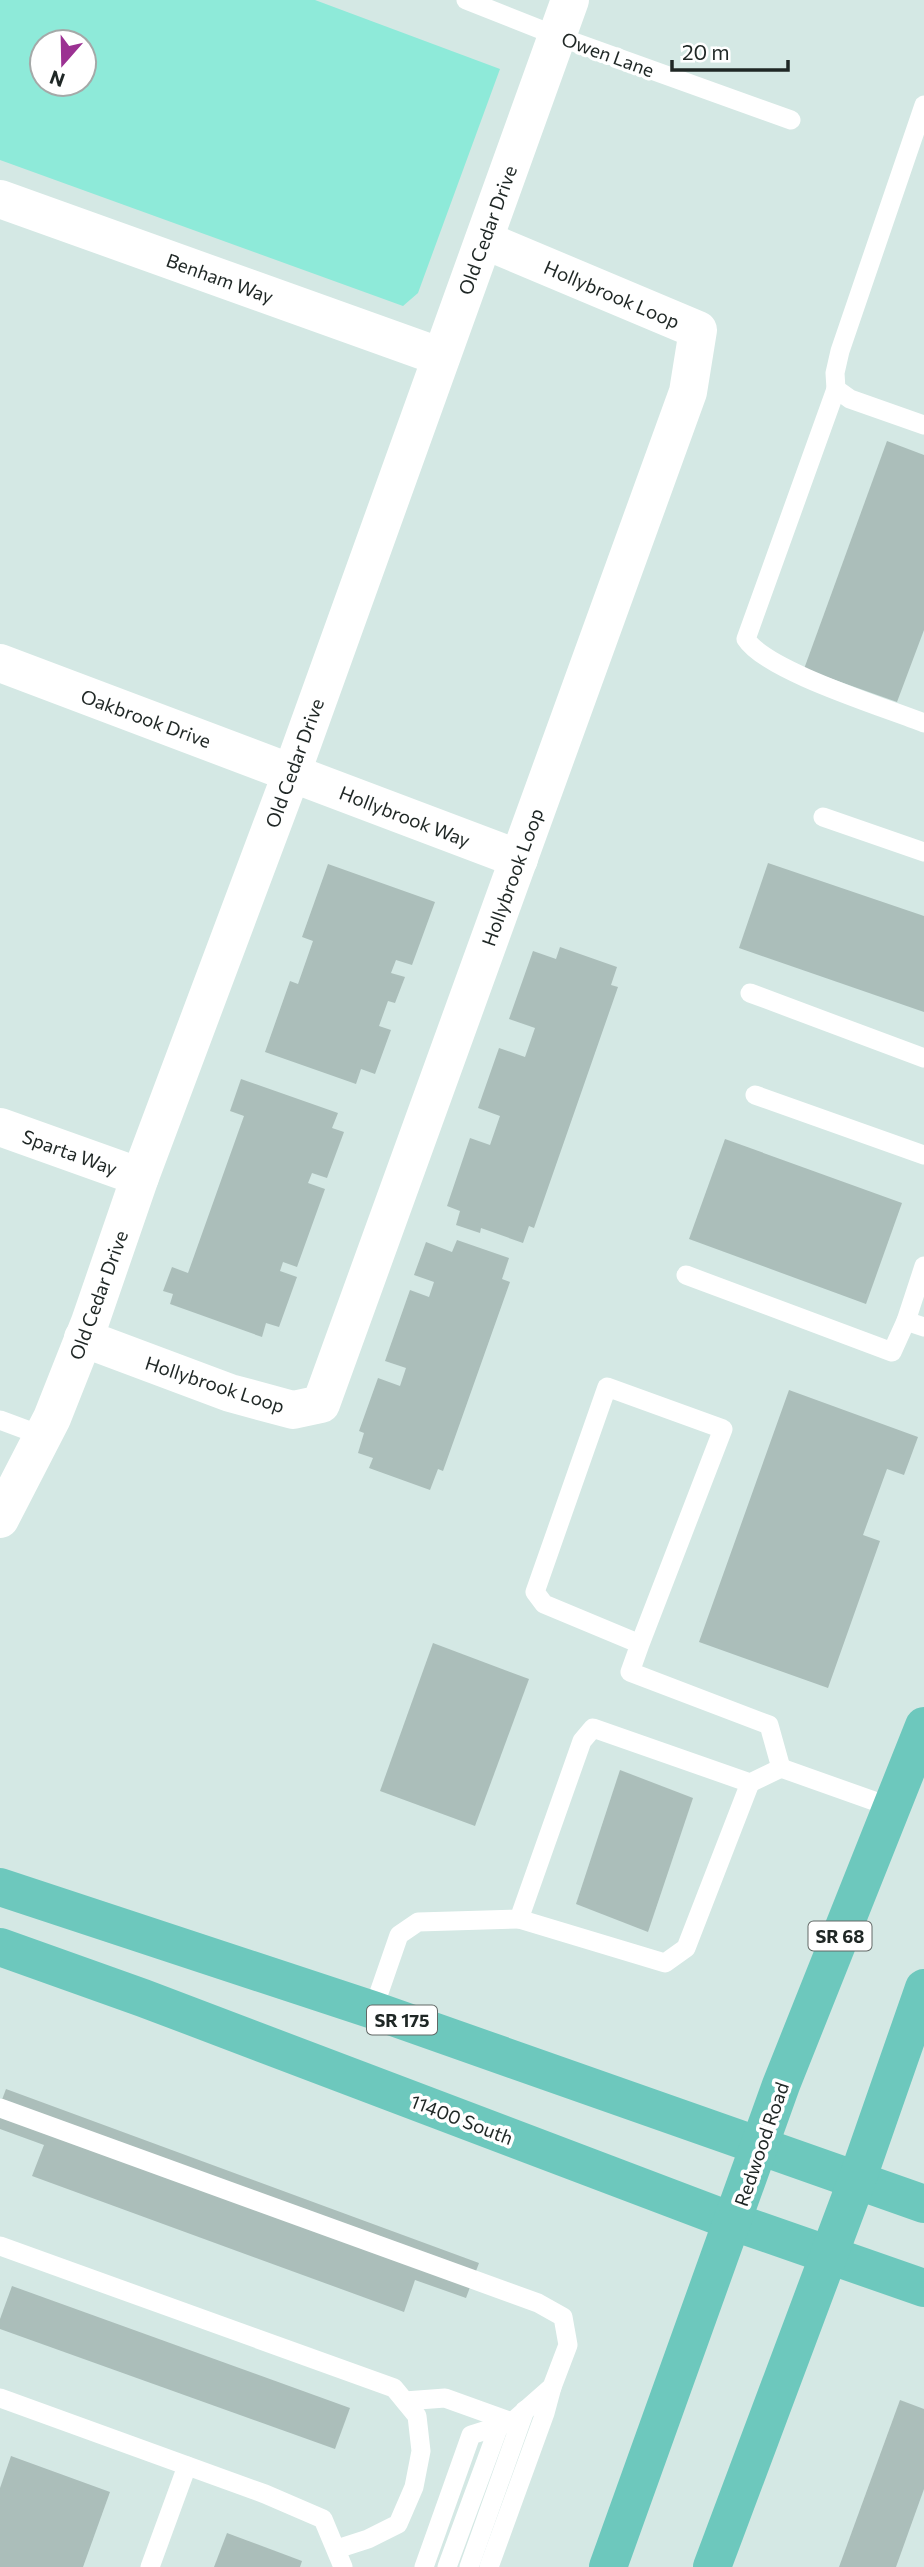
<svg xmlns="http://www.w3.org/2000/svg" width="924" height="2567" viewBox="0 0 924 2567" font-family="Commissioner,sans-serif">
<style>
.green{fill:#8eead9;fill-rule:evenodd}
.building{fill:#abbeba}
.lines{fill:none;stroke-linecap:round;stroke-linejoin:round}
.service{stroke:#fff;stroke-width:19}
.minor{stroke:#fff;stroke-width:38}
.primary{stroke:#6dc8bd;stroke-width:38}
.labels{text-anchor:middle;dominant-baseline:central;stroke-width:7;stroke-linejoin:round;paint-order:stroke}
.shield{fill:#fff;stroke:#626866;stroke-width:2}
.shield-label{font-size:18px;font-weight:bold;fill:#1f2725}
.street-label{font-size:19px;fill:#1f2725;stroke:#fff}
</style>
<rect width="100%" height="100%" fill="#d4e8e4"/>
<!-- green -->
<path class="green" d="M0 0H315L500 69 418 293 403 306 0 160ZM84 42V84H42V42Z"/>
<!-- building -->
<g class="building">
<polygon points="887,441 924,455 924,630 897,702 804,669"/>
<polygon points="768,863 924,916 924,1012 739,948"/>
<polygon points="328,864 435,902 412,965 396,960 391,973 405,977 395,1003 388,1001 379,1026 391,1030 375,1074 361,1069 356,1084 265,1052 290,981 298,984 313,941 302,937"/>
<polygon points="560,947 617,967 611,985 618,987 534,1228 529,1226 523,1243 481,1228 480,1233 456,1225 460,1211 447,1206 470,1138 490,1145 500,1116 478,1108 499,1048 525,1057 535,1028 509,1019 533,951 556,959"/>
<polygon points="241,1079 338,1113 332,1128 344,1132 327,1178 312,1173 308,1183 325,1189 297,1267 283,1262 280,1271 297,1277 279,1327 266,1323 262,1337 170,1304 173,1294 163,1291 172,1267 188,1273 244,1116 230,1111"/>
<polygon points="725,1139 902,1203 866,1304 689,1239"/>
<polygon points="457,1240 509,1258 502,1279 510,1282 443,1471 438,1469 430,1490 369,1468 373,1458 358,1453 364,1433 359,1431 378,1378 400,1386 406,1368 385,1361 410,1290 429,1297 434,1282 414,1275 426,1242 452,1252"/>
<polygon points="789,1390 918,1437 904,1475 887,1469 863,1535 880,1541 828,1688 699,1642"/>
<polygon points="433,1643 529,1679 475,1826 380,1791"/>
<polygon points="620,1770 693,1798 648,1932 576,1904"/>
<polygon points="6,2089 479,2263 466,2298 415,2280 404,2312 32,2176 44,2145 0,2129 0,2105"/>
<polygon points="12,2286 350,2408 335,2449 0,2329 0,2319"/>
<polygon points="900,2400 924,2409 924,2489 896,2567 839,2567"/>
<polygon points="11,2456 110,2492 83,2567 0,2567 0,2488"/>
<polygon points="227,2533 302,2561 300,2567 214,2567"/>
</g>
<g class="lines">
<!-- service -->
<g class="service">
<polyline points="466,0 557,36 791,120"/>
<polyline points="924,105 840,351 835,373 836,389 850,399 924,425"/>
<path d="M836 389 746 639C766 671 884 707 924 723"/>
<polyline points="823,817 924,852"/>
<polyline points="750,993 924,1058"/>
<polyline points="755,1095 924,1155"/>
<polyline points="686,1275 892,1352 906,1321 924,1327"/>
<polyline points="906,1321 924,1266"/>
<polyline points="0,1420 43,1436"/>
<polyline points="640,1644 723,1429 607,1387 535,1592 544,1604 640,1644 630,1672 769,1725 781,1768"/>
<polyline points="519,1919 665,1963 686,1948 750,1783"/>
<polyline points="373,2010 399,1935 418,1922 519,1919 582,1741 593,1728 750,1783 781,1768 891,1807"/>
<polyline points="0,2108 538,2303 563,2317 568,2345 552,2387 512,2422 471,2435 424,2567"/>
<polyline points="0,2246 394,2388 417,2416 421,2451 414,2487 398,2524 368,2539 337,2549"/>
<polyline points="0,2398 265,2494 323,2519 343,2567"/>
<polyline points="405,2401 445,2398 512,2422"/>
<polyline points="150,2567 187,2466"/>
<polyline points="447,2567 499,2426"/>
<polyline points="469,2567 525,2410"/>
<polyline points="489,2567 545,2413 552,2387"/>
</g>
<!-- minor -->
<g class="minor">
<polyline points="0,199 441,357"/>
<polyline points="0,663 519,859"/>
<polyline points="0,1127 140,1177"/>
<polyline points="83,1338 230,1393 293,1410 321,1404 688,392 698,330 484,240"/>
<polyline points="0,1519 52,1418 90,1322 140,1177 292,772 570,0"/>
</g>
<!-- primary -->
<g class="primary">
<polyline points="0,1887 373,2010 924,2204"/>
<polyline points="0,1947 143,1998 734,2222 924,2288"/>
<polyline points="608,2567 781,2085 924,1726"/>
<polyline points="712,2567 857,2180 924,1988"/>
</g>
</g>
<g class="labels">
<!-- shield labels -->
<g class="shield">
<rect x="808.5" y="1921.5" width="63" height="29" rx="5"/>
<rect x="367" y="2005.5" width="70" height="29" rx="5"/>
</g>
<g class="shield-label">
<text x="840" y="1936">SR 68</text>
<text x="402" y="2020">SR 175</text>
</g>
<!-- street labels -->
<g class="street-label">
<text transform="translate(608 54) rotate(20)">Owen Lane</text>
<text transform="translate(487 230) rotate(-70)">Old Cedar Drive</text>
<text transform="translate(220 278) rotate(20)">Benham Way</text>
<text transform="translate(612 294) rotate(23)">Hollybrook Loop</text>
<text transform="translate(146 718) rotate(20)">Oakbrook Drive</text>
<text transform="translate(294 763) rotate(-70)">Old Cedar Drive</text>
<text transform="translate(405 816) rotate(21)">Hollybrook Way</text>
<text transform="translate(512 877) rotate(-70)">Hollybrook Loop</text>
<text transform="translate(70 1152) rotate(20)">Sparta Way</text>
<text transform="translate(98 1295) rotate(-70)">Old Cedar Drive</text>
<text transform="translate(215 1384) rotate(18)">Hollybrook Loop</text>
<text transform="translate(462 2119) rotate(21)">11400 South</text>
<text transform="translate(761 2144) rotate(-71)">Redwood Road</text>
</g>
</g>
<!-- north arrow -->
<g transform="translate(63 63) rotate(200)"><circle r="33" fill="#ffffff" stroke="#a5a9a8" stroke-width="2"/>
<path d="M0-5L12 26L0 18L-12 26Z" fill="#9b3192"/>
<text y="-10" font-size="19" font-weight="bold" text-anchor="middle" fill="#1f2725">N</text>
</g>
<!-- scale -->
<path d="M672 60v10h116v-10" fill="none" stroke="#1f2725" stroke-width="3.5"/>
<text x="682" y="60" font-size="21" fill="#1f2725" stroke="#ffffff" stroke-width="5" paint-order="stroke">20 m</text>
</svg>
